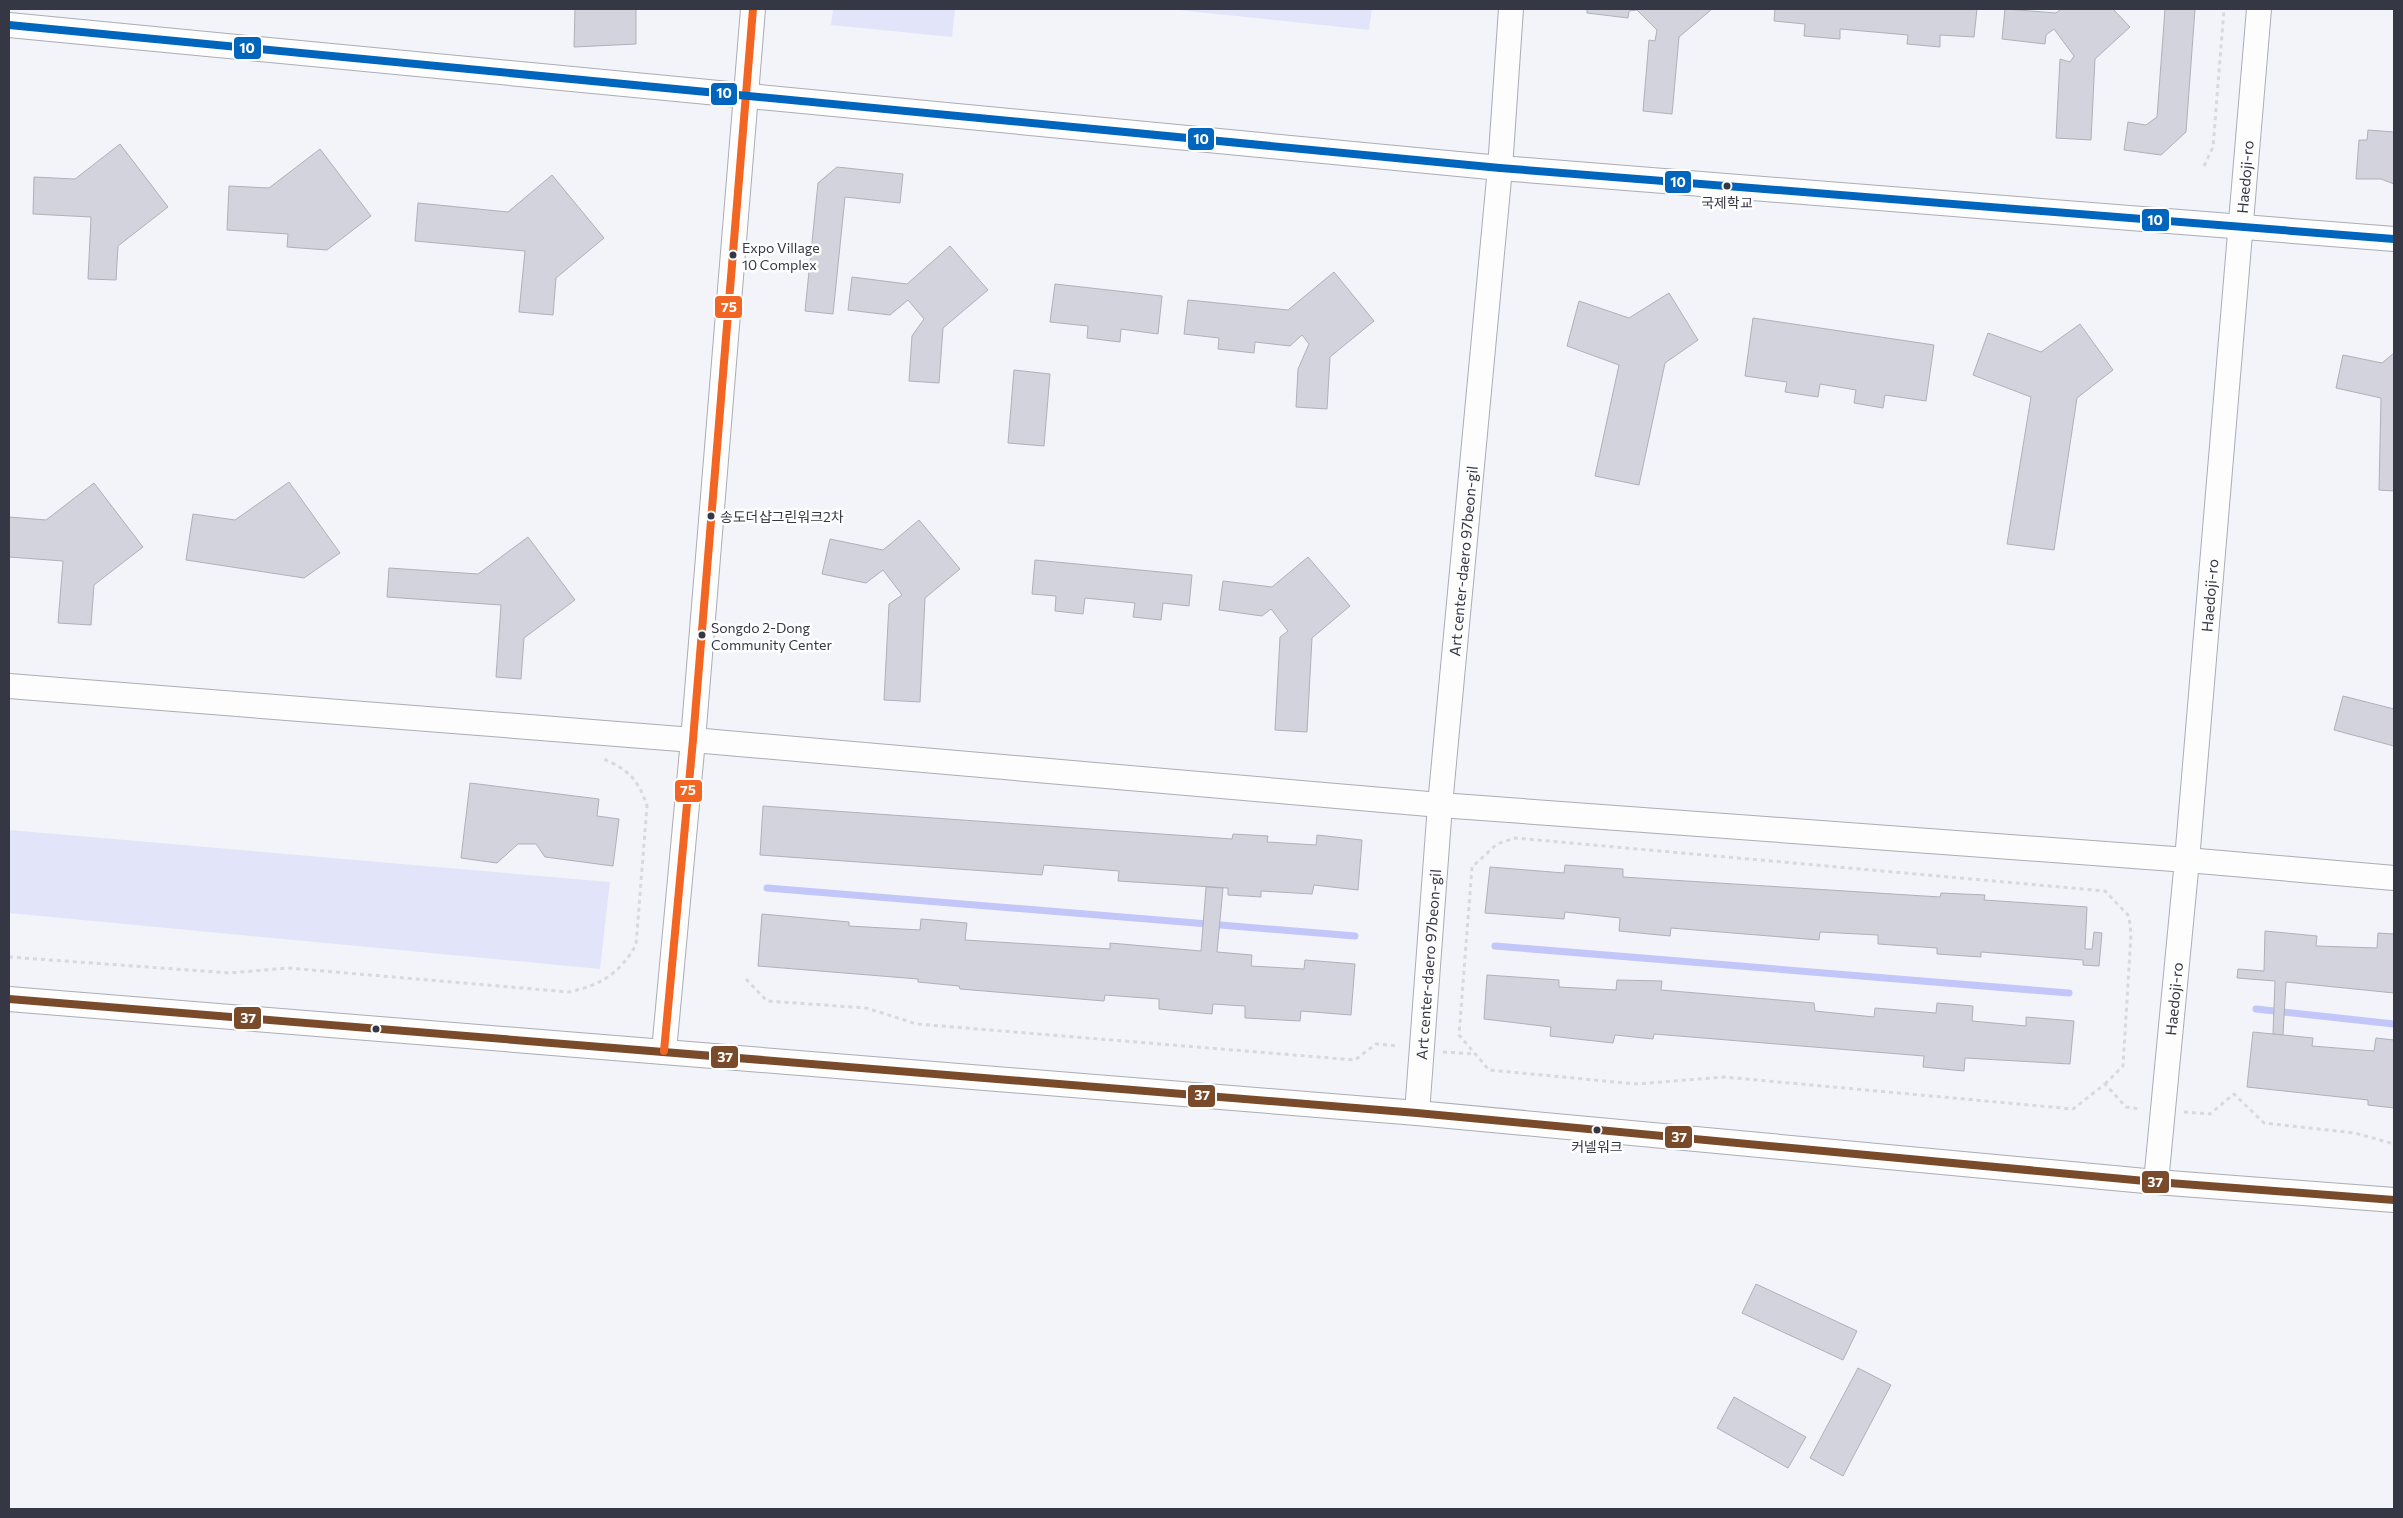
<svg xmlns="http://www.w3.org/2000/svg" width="2403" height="1518" viewBox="0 0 2403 1518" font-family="Commissioner,'Noto Sans KR',sans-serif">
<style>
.green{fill:#e2e5f9}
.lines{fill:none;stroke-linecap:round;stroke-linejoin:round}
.stream{stroke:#c2c6f9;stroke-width:7}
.building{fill:#d2d3dc;stroke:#afb0b9}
.minor-casing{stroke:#abacb5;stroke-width:26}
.path{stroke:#d8d9db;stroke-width:3;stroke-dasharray:4 4;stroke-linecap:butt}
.minor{stroke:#fdfdfe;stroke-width:24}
.bus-1-casing{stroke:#fff;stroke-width:11}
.bus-2-casing{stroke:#fff;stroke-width:11}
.bus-3-casing{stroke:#fff;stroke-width:11}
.bus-1{stroke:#7a4b2a;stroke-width:8}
.bus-2{stroke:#f26522;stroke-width:8}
.bus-3{stroke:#0065bd;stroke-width:8}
.bus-dot{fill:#363744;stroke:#fff;stroke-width:2}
.labels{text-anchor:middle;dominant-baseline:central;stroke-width:5;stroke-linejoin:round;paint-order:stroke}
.bus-label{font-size:14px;fill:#363744;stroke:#fff;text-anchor:start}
.street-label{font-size:15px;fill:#363744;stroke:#fff}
.line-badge{stroke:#fff;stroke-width:2}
.badge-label{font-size:14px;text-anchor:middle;font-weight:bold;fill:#fff}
</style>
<rect width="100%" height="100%" fill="#f2f4fa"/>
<!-- green -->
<g class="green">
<polygon points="833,9 955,9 952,37 831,25"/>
<polygon points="1169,9 1372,9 1369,30"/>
<polygon points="9,830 610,882 600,969 9,913"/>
</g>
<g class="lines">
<!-- stream -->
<g class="stream">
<polyline points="767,888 1355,936"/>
<polyline points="1495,946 2069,993"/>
<polyline points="2256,1009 2394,1024"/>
</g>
</g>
<!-- building -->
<g class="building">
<polygon points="575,9 636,9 636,44 574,47"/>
<polygon points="1587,9 1712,9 1679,37 1672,114 1643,111 1649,40 1655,41 1657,30 1637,10 1629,11 1628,18 1587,13"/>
<polygon points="1775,9 1977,9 1974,37 1940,35 1940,47 1907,44 1908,35 1840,29 1840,39 1804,36 1805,24 1774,21"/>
<polygon points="2005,9 2056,13 2061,9 2113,9 2130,27 2095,59 2091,140 2056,138 2060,59 2070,62 2074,56 2054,29 2046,35 2045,44 2002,39"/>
<polygon points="2165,9 2195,9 2186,132 2161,155 2124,150 2128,122 2146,125 2157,117"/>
<polygon points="2368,130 2394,132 2394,184 2381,179 2356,179 2359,140 2367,140"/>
<polygon points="120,144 168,207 118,246 116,280 88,279 91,217 33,214 34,177 75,179"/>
<polygon points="320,149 371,216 327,250 287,247 288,234 227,230 229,186 269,188"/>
<polygon points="837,167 903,174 900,203 845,197 833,314 805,311 818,183"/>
<polygon points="552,175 604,238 556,278 553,315 519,312 525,251 415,241 418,203 508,212"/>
<polygon points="950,246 988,290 943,328 939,383 909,381 912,336 924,319 908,300 890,315 848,310 852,277 907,284"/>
<polygon points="1334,272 1374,321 1330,357 1327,409 1296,407 1298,369 1309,344 1302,335 1290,346 1255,342 1254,353 1218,349 1219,338 1184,334 1188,300 1288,310"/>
<polygon points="1055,284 1162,296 1158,334 1121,329 1120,342 1087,338 1088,326 1050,322"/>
<polygon points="1669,293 1698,340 1665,363 1639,485 1595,476 1619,365 1567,346 1579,301 1629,318"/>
<polygon points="1753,318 1934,345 1926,401 1885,395 1883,408 1854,403 1856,390 1820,384 1818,397 1785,392 1787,382 1745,376"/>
<polygon points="2080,324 2113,370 2077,398 2054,550 2007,544 2031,397 1973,375 1988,333 2041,352"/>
<polygon points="2394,353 2394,491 2379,490 2381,398 2336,388 2343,355 2382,363"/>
<polygon points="1014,370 1050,374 1044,446 1008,443"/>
<polygon points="289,482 340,553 304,578 186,560 193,514 235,520"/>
<polygon points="94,483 143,547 94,585 91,625 58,623 63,561 9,557 9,517 46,520"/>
<polygon points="919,520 960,569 925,598 920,702 884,700 889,604 902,595 883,570 866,583 822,574 830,539 883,550"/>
<polygon points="528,537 575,600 524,638 521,679 496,677 501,605 387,597 389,568 478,574"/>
<polygon points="1308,557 1350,606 1312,638 1307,732 1275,730 1280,637 1288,631 1271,609 1262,616 1219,610 1223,581 1272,587"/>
<polygon points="1035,560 1192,575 1189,606 1163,603 1161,620 1133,617 1135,603 1085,598 1083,614 1055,611 1056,596 1032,594"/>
<polygon points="2343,696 2394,709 2394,746 2334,730"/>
<polygon points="470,783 599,799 597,816 619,819 613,866 545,857 536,844 518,844 497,863 461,858"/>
<polygon points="763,806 1232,839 1233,834 1268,836 1267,842 1316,845 1317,835 1362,840 1358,890 1314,885 1312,894 1261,891 1261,897 1228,895 1228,888 1118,881 1119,871 1044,865 1042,875 760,855"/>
<polygon points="1565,865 1623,869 1623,877 1940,897 1941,893 1985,895 1984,900 2087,907 2085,949 2092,949 2094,932 2102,933 2099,966 2083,965 2083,960 1981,952 1981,957 1937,954 1937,948 1878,944 1878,935 1820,932 1819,940 1671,928 1670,936 1619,931 1620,918 1565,912 1564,919 1485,913 1490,867 1564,873"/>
<polygon points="1206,887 1223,888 1217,952 1252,955 1251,966 1304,969 1305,960 1355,964 1351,1015 1301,1011 1300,1021 1245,1018 1245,1006 1213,1004 1212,1014 1159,1009 1159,999 1105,995 1104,1001 960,989 959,986 918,982 918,979 758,966 762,914 849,922 849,926 920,930 921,919 967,923 965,940 1110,949 1110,943 1201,951"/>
<polygon points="2265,931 2317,936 2316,946 2377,948 2378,933 2394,934 2394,993 2286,982 2283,1035 2273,1034 2275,981 2237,978 2238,969 2264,971"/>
<polygon points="1487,975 1559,980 1559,987 1616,990 1617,980 1662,981 1661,990 1814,1003 1815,1011 1874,1017 1875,1008 1936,1013 1937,1003 1973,1006 1972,1021 2026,1026 2026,1017 2074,1021 2070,1064 1965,1058 1964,1071 1923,1067 1924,1056 1654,1034 1653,1039 1615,1035 1613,1043 1550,1036 1551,1027 1484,1019"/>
<polygon points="2253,1032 2313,1038 2312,1046 2374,1051 2376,1038 2394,1040 2394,1108 2368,1105 2368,1100 2247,1087"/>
<polygon points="1756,1284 1857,1331 1843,1360 1742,1313"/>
<polygon points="1858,1368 1891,1385 1843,1476 1810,1458"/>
<polygon points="1734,1397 1806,1437 1788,1468 1717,1428"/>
</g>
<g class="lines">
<!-- minor casing -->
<g class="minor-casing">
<g id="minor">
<polyline points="9,25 1500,168 2394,239"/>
<polyline points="9,686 693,740 1440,805 2187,860 2394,878"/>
<polyline points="9,999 1417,1113 2156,1182 2394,1200"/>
<polyline points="664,1051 693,740 753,9"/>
<path id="s1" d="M1417 1113 1440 805 1500 168 1511 9"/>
<path id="s2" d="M2156 1182 2187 860 2259 9"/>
</g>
</g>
<!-- path -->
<g class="path">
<polyline points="2204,166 2213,147 2224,9"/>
<path d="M9 957 230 973 288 968 569 992C601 985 619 974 636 945L647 806C638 779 628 769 601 758"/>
<polyline points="746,979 767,1001 866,1008 917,1024 1355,1060 1376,1044 1399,1046"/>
<polyline points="1443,1052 1474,1054"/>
<polyline points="2105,1084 2123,1066 2131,934 2129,916 2105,891 1515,838 1497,844 1472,867 1459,1035 1489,1070 1636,1084 1724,1077 2073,1109 2105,1084 2126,1107 2140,1109"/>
<polyline points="2184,1112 2210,1114 2234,1094 2264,1123 2355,1133 2394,1144"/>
</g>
<!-- minor -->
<use href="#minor" class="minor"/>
<!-- bus-1 casing -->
<g class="bus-1-casing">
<polyline id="bus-1" points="9,999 1417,1113 2156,1182 2394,1200"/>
</g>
<!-- bus-2 casing -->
<g class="bus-2-casing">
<polyline id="bus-2" points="664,1051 693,740 753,9"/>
</g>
<!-- bus-3 casing -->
<g class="bus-3-casing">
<polyline id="bus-3" points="9,25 1500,168 2394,239"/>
</g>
<!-- bus-1 -->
<use href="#bus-1" class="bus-1"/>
<!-- bus-2 -->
<use href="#bus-2" class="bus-2"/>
<!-- bus-3 -->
<use href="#bus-3" class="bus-3"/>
</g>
<!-- markers -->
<g class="bus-dot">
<circle cx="1727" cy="186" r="4.5"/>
<circle cx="733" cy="255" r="4.5"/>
<circle cx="711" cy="516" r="4.5"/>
<circle cx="702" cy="635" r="4.5"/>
<circle cx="376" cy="1029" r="4.5"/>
<circle cx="1597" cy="1130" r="4.5"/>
</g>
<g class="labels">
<!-- bus labels -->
<g class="bus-label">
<text x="1727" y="202" text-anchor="middle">국제학교</text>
<text x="742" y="247">Expo Village<tspan x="742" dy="17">10 Complex</tspan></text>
<text x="720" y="516">송도더샵그린워크2차</text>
<text x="711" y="627">Songdo 2-Dong<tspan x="711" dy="17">Community Center</tspan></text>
<text x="1597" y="1146" text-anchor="middle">커넬워크</text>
</g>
<!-- street labels -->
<g class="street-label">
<text stroke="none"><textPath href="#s2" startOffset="1009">Haedoji-ro</textPath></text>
<text stroke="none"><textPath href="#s1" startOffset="554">Art center-daero 97beon-gil</textPath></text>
<text stroke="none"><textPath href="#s2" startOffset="589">Haedoji-ro</textPath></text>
<text stroke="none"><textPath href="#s1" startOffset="149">Art center-daero 97beon-gil</textPath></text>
<text stroke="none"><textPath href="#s2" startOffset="184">Haedoji-ro</textPath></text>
</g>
</g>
<g class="line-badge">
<rect x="233" y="36" width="29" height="24" rx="5" fill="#0065bd"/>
<rect x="710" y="82" width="28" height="24" rx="5" fill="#0065bd"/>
<rect x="1187" y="127" width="28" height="24" rx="5" fill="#0065bd"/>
<rect x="1664" y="170" width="28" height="24" rx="5" fill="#0065bd"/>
<rect x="2141" y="208" width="29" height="24" rx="5" fill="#0065bd"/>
<rect x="714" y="295" width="29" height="24" rx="5" fill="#f26522"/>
<rect x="674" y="779" width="29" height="24" rx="5" fill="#f26522"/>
<rect x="233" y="1006" width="29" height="24" rx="5" fill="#7a4b2a"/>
<rect x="710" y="1045" width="29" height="24" rx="5" fill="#7a4b2a"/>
<rect x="1187" y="1084" width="29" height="24" rx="5" fill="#7a4b2a"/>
<rect x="1664" y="1125" width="29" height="24" rx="5" fill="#7a4b2a"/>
<rect x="2141" y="1170" width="29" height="24" rx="5" fill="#7a4b2a"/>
</g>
<g class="badge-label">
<text x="247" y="53">10</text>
<text x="724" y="98">10</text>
<text x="1201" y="144">10</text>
<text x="1678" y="187">10</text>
<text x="2155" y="225">10</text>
<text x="729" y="312">75</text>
<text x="688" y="795">75</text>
<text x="248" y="1023">37</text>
<text x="725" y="1062">37</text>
<text x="1202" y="1100">37</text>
<text x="1679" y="1142">37</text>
<text x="2155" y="1187">37</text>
</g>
<!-- border -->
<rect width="2403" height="1518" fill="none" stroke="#363744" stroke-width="20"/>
</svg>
